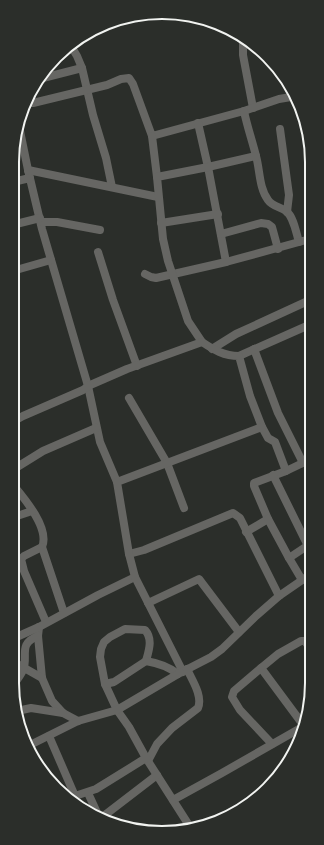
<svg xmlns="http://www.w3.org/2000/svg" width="324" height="845" viewBox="0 0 324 845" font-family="'Roboto Condensed',sans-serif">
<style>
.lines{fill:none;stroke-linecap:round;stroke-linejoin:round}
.street{stroke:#666663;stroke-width:8}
.rim{fill:none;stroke:#f1f3f0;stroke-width:2}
</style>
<rect width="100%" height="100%" fill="#2b2e2a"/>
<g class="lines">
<!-- street -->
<g class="street">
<polyline points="243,36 243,55 253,108"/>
<polyline points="69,48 74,51 77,56 82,68 93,115 106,158 112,187"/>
<polyline points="39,79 82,68"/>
<polyline points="27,103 33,103 107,85 121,79 129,78 133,84 152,136 244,111 279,99 297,96"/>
<path d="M244 111C247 126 252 140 256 156 260 170 259 188 268 200 272 206 280 207 286 211 294 217 296 233 299 242L310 239"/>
<polyline points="18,121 28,170 42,229 88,386 100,442 117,482"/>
<polyline points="198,123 208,167 226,262"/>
<polyline points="280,129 289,195 287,212"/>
<polyline points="152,136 157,177"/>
<polyline points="28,170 158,197"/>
<polyline points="17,181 30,178"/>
<polyline points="41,222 57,222 100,230"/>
<polyline points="161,223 218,214"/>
<polyline points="16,224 40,218"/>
<polyline points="221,234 261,223 268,224 272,227 278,249"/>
<polyline points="98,252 113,300 137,366"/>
<polyline points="16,270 51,260"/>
<polyline points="145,274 151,277 156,278 226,262 299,242"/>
<polyline points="202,342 188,321 168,261 163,239 157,177 208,167 256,156"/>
<polyline points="212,349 236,334 310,300"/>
<polyline points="254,349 278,413 303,463"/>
<polyline points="239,356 309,325"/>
<polyline points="129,398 167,463 184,508"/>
<path d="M14 421 23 416 83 390 88 386 127 369 202 342C214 350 224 356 239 356L250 396 262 427 268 438 275 442 286 471 254 483V486L268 519 246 532"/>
<polyline points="14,469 43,451 96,428"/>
<polyline points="286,471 309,460"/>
<polyline points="273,475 307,544 307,546 289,558"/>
<path d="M14 486C25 499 50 529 42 547L24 556 21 559 24 571 46 622"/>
<polyline points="14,517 32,511"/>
<polyline points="268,519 289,558 302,580"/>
<polyline points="42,547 64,613"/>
<polyline points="129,554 144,550 233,513 240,518 279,596"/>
<polyline points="148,603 199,579 239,632"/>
<polyline points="39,627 38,636 42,678 52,701 63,713 78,721"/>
<polyline points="12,639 39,627 98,595 135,577"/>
<polyline points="12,661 42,678"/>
<polyline points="261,668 234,691 232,697 240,710 272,744"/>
<polyline points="183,672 135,577 129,554 117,482 262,427"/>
<path d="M178 674C169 667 158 663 146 661 149 650 153 639 145 630L125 629 110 637 104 642 101 649 100 657 105 684 117 710 129 727 146 758 192 830"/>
<polyline points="105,684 114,682 146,661"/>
<path d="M13 686C16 681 21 675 23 670 29 657 17 644 38 636"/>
<polyline points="17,711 31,708 63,713"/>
<polyline points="304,726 261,668 278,654 301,641 305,641 307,644"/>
<polyline points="49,736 75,796"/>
<polyline points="28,746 78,721 117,710 178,674 211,657 222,649 256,616 279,596 308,576"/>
<path d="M148 761 157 744 172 728 198 708C203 696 192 680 187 669"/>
<polyline points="88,793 99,817"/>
<polyline points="69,798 96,789 146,758"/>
<polyline points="173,800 222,773 306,725"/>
<polyline points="101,818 157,775"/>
</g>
</g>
<!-- crop -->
<path d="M0 0H324V845H0ZM162 19H162A143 143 0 0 1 305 162V683A143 143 0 0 1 162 826H162A143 143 0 0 1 19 683V162A143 143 0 0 1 162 19Z" fill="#2b2e2a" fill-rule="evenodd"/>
<path class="rim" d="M162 19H162A143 143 0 0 1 305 162V683A143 143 0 0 1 162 826H162A143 143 0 0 1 19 683V162A143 143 0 0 1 162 19Z"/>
</svg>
